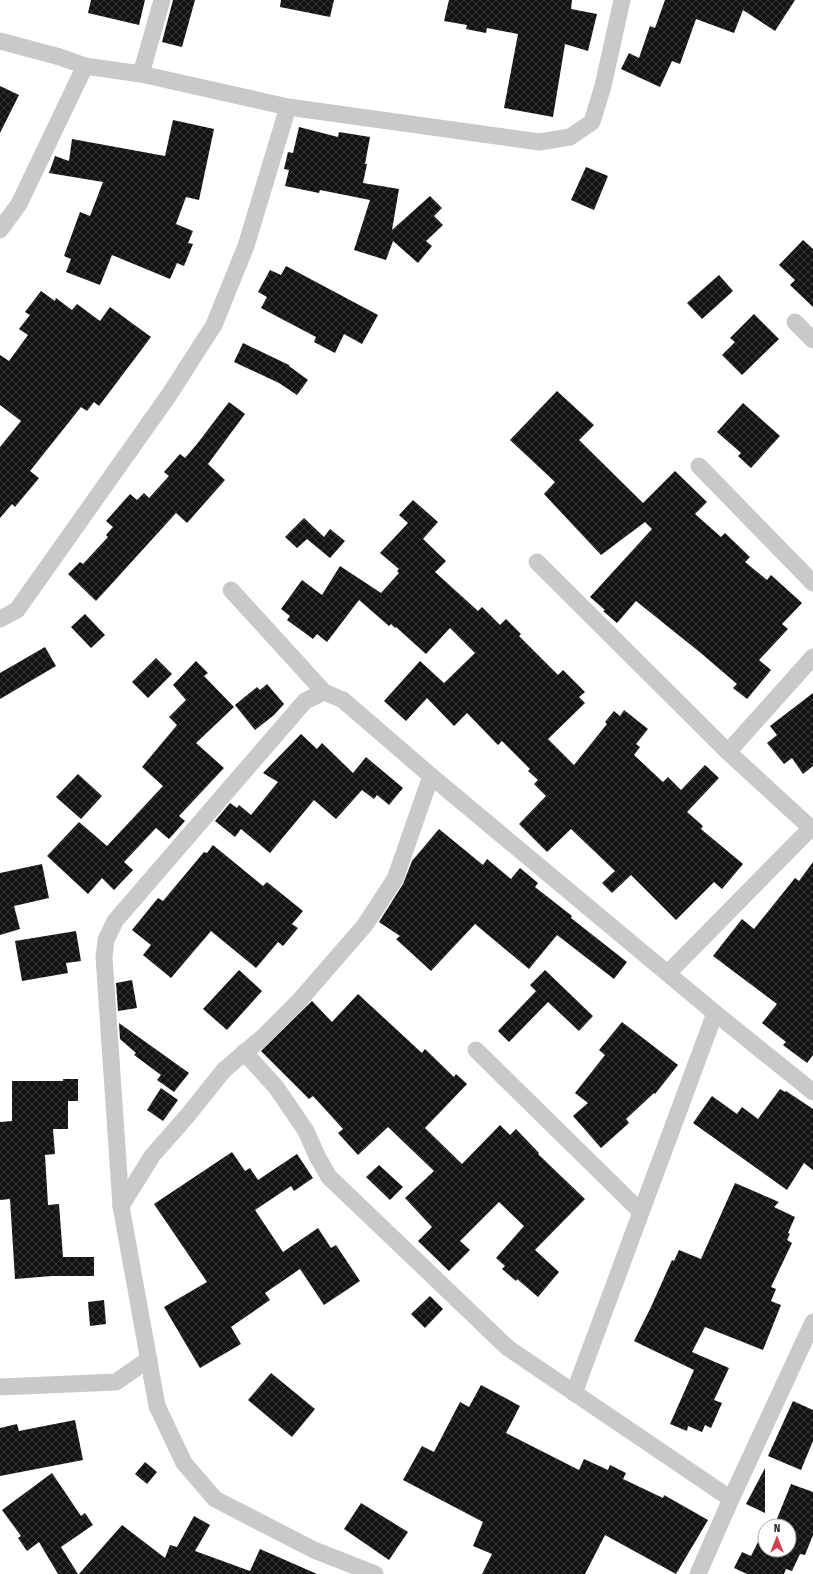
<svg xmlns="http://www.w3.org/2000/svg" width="813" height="1574" viewBox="0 0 813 1574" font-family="'Fira Sans Condensed',sans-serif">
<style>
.building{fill:url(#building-cross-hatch)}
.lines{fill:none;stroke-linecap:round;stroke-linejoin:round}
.minor{stroke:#c9c9c9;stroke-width:17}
</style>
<defs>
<pattern id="building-cross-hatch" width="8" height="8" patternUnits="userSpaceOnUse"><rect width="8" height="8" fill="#131313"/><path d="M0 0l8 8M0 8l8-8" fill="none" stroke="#363636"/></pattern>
</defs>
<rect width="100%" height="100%" fill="#fff"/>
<!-- building -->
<g class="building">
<polygon points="91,0 145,0 139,25 88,13"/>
<polygon points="173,0 195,0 182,47 162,42"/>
<polygon points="281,0 334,0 330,17 280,7"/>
<polygon points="449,0 572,0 571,9 597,14 588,51 565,44 553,117 504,108 518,34 487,28 486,33 466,29 467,25 444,21"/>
<polygon points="665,0 795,0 775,31 743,10 734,33 696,19 680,64 672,61 660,87 621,69 629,53 639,58 650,26 655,28"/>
<polygon points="0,86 19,95 0,133"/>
<polygon points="173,120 214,129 199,200 186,197 176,224 193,231 188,243 193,244 184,266 177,263 170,279 112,255 100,285 66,272 71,259 64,256 80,212 90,216 103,182 49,173 55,156 69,161 72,139 165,156"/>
<polygon points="299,127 338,137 339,132 370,137 365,164 367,164 363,183 399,189 392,230 430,196 442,208 434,216 443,225 426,241 432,246 418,263 393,241 386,260 354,250 370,200 320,190 319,193 285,186 289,170 284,169 288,152 293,153"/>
<polygon points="586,167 608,176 594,210 571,200"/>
<polygon points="803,240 813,249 813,307 790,285 795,280 779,265"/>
<polygon points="286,266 378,315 362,344 344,334 335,353 314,342 316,337 261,308 267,297 258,292 270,270 281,275"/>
<polygon points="719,275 733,291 702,319 687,303"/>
<polygon points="41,291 55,301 56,298 72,310 77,304 100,321 110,307 151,337 99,406 94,402 87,411 81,407 30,471 39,478 15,507 12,504 0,518 0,447 21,421 0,405 0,355 9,361 28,335 19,329 30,315 25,312"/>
<polygon points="754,314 779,339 742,375 722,355 735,342 730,338"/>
<polygon points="243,343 289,365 289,366 308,380 297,395 279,383 234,362"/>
<polygon points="557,391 594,425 579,440 643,503 675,471 707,502 695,514 721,537 725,533 750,557 745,562 767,580 771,575 802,603 782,624 788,629 759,660 771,670 747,699 733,688 737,684 702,654 636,601 617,623 603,611 605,610 590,597 652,529 645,522 601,555 544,494 555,482 510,440"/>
<polygon points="229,402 245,414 208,464 225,480 187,523 176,513 96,601 68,574 80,562 83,564 108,537 106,535 113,527 106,521 130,494 137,500 144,493 149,498 169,476 164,472 180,454 185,458 197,444"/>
<polygon points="743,403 780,436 751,468 738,456 741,453 717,432"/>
<polygon points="413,500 438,522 423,539 446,561 435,572 478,611 482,607 500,625 506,619 521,634 519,636 558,675 563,670 585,692 579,697 585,703 548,739 574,765 607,724 605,722 614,711 620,716 624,710 648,729 636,744 640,747 634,755 663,782 668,777 681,790 705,765 719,778 687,812 703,826 701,829 743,864 722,889 714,882 676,920 631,875 612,893 602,883 615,871 571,829 547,852 519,824 546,796 534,784 538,780 528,771 530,769 502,741 498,745 467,713 454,726 427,698 406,721 384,701 420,661 444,683 475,653 450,628 426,654 396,627 395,628 391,624 389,626 359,600 327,642 317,634 313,639 287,620 290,616 281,609 302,580 322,595 340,566 381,593 399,573 397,571 399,569 380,553 408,523 399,515"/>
<polygon points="304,518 324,537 330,529 345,541 330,558 307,539 297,548 285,537"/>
<polygon points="85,614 105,635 91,648 71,627"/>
<polygon points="45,647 56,666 0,699 0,673"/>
<polygon points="156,658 172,674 148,698 132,682"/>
<polygon points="196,661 208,673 204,676 234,707 196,743 224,768 179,816 185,821 169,839 156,828 124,862 133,870 114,890 102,878 88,894 47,856 79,822 107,846 163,786 142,767 177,725 169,717 186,700 173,685"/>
<polygon points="267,684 284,704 274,715 255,730 235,705 257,687 260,690"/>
<polygon points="813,693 813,766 803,774 792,758 784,764 767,743 777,735 770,726"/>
<polygon points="301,734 317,749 322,743 353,773 366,757 403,788 389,805 377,795 374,799 362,790 336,819 314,800 270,853 241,829 235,837 215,821 230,803 237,808 239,805 251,815 278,782 263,773"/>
<polygon points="78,774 102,796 81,819 56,797"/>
<polygon points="439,829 483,865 487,859 511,879 520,868 538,883 535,887 572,916 571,918 627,962 614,979 557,935 529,969 475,924 431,971 396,939 400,936 379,922 403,884 412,861"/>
<polygon points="213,845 263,886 267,882 303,911 292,924 298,928 283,946 278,942 256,968 211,931 171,978 143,955 151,945 132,930 158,898 163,901 204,852 207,853"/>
<polygon points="813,862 813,1055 807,1063 783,1045 786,1042 762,1023 777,1004 713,956 742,919 754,929 795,878 799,881"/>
<polygon points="42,864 49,898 14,906 20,929 0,935 0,873"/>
<polygon points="76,931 81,961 66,963 68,973 22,981 15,941"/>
<polygon points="239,970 262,991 227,1030 203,1009"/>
<polygon points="545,970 593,1016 579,1031 548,1002 509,1042 498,1031 536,991 530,985"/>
<polygon points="132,980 137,1008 118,1011 116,983"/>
<polygon points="358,994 422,1053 425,1049 454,1077 456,1074 467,1084 425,1128 462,1164 500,1125 510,1135 516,1129 539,1153 538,1154 585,1199 535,1250 559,1272 538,1297 517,1279 516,1281 502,1269 505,1266 496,1258 524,1226 499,1202 460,1241 470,1250 449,1271 418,1241 432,1227 405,1198 434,1171 388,1127 358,1155 338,1133 343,1129 313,1096 309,1099 261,1051 312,1001 332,1022"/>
<polygon points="622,1022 678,1065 655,1094 654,1093 626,1119 629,1123 601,1148 573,1116 588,1103 575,1093 605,1055 599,1050"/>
<polygon points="119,1023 189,1073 174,1092 157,1080 161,1075 134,1055 136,1053 120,1039"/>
<polygon points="63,1079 78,1079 78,1101 68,1101 68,1129 53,1129 55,1154 45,1155 48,1205 59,1204 63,1257 94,1257 94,1276 52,1276 15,1279 10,1199 0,1200 0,1122 12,1121 12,1081 63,1081"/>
<polygon points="161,1088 178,1100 163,1121 147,1110"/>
<polygon points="780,1089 785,1092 786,1091 813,1109 813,1170 804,1163 787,1190 693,1123 712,1096 737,1114 742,1107 758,1119"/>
<polygon points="232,1152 245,1171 250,1168 258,1180 297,1154 313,1178 294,1191 291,1186 255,1210 283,1252 318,1228 331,1248 336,1245 360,1281 324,1305 300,1269 265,1293 270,1300 231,1327 241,1344 200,1368 164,1307 207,1282 154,1204"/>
<polygon points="379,1165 403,1187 390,1200 366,1177"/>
<polygon points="735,1183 779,1202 774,1207 795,1217 788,1233 790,1234 787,1240 792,1243 771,1287 776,1289 771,1301 781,1305 763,1350 705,1327 692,1352 729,1368 714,1400 722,1403 711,1428 705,1425 702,1432 688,1426 687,1431 670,1424 694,1370 634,1341 651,1307 672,1260 674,1261 679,1250 701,1259"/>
<polygon points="430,1296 443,1309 425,1328 411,1314"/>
<polygon points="104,1300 106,1324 90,1326 88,1302"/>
<polygon points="271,1373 315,1409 292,1437 248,1400"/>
<polygon points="481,1385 520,1406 506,1433 579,1470 584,1459 608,1470 610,1465 626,1473 623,1479 663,1498 664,1495 708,1520 676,1574 605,1535 585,1574 482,1574 492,1554 473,1546 483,1522 403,1480 422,1446 434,1452 460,1402 469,1407"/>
<polygon points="793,1401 813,1410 813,1441 801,1470 768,1456"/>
<polygon points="75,1420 83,1460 0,1476 0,1428 17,1424 19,1431"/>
<polygon points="145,1462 157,1472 147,1484 135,1474"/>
<polygon points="765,1468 765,1513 746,1504"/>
<polygon points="52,1473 81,1516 85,1513 93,1525 61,1547 78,1574 58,1574 39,1542 27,1551 18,1538 21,1536 2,1510"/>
<polygon points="791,1484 813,1492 813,1535 805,1555 800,1554 792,1571 786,1569 784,1574 747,1574 734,1568 742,1552 751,1556 765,1528 765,1550 789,1550 789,1526 774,1526"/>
<polygon points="361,1503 408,1532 389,1560 344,1529"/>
<polygon points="194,1516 210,1525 195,1551 250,1571 260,1549 317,1574 79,1574 122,1525 165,1558 170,1545 177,1547"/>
</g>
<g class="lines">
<!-- minor -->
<g class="minor">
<polyline points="0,41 60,57 85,66 141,74 288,107 539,142 570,137 592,122 603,86 622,0"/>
<polyline points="141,74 162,0"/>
<polyline points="0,230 19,204 85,66"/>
<polyline points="795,322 813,340"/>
<polyline points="699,466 813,583"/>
<polyline points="537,562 728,752 813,830"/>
<polyline points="231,590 324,692"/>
<polyline points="0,619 17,610 169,395 214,325 246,246 288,107"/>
<polyline points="728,752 813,657"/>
<polyline points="668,973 810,829"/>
<polyline points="476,1050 641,1212"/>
<polyline points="244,1052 276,1087 306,1131 317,1156 329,1177 508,1348 731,1499"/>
<polyline points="121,1206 152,1156 188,1115 224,1070 263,1037 299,1001 365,925 395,879 431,776"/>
<polyline points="0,1387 116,1382 149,1359"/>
<polyline points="574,1393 715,1013"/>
<polyline points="375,1574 314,1550 215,1499 184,1463 157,1406 121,1206 104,957 106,940 115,921 305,701 324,692 343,700 431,776 715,1013 813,1092"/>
<polyline points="698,1574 731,1499 813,1322"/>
</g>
</g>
<!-- north arrow -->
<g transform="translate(777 1538)"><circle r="19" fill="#ffffff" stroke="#ababab"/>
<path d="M0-3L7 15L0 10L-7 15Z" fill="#d0404f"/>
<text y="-6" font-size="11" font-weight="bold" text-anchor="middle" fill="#2c2c2c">N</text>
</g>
</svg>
